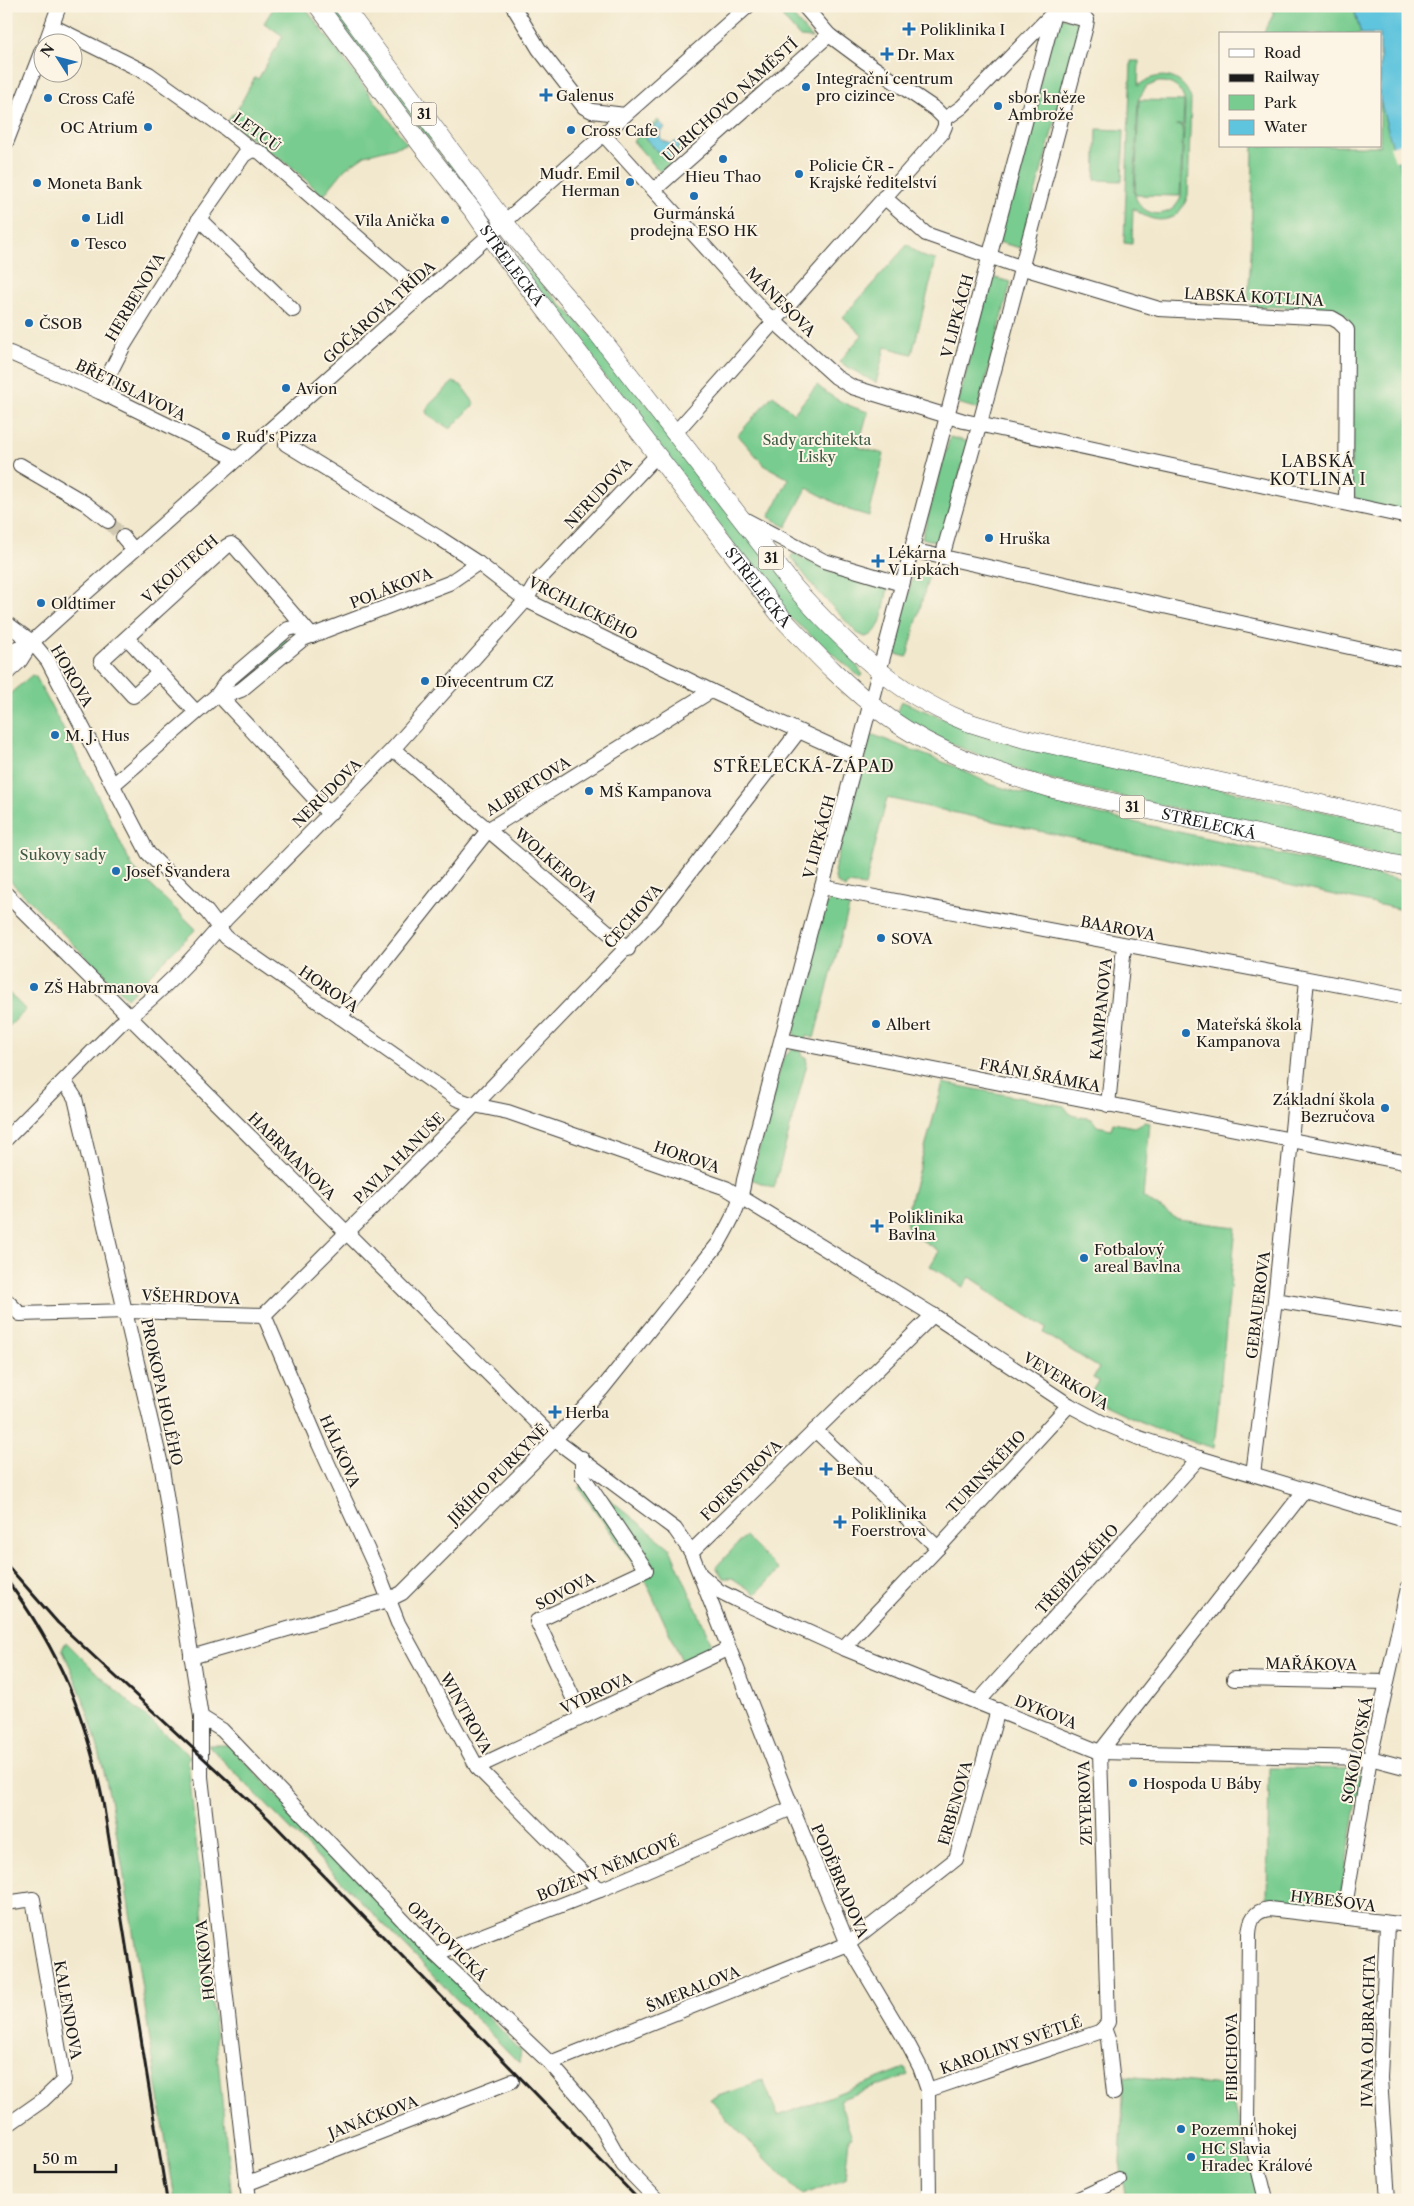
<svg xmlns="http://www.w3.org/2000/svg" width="1414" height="2206" viewBox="0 0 1414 2206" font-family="'Libre Caslon Text',serif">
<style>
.green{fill:#78cc8f;stroke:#4a7456;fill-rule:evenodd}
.water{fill:#5fc4dd;stroke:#3e707c}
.pier{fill:#f2e8cd}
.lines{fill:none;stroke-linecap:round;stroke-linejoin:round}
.minor-tunnel{stroke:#d2c9b2;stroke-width:14;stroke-dasharray:14 7;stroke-linecap:butt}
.minor-casing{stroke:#3c3b37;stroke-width:16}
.major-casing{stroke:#3c3b37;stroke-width:19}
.minor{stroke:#fff;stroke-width:14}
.major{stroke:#fff;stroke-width:18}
.rail{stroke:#1c1c1c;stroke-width:3}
.poi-dot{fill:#1f6fb2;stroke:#fcf5e5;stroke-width:2}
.labels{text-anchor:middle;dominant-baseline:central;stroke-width:4;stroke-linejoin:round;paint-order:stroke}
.shield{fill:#fcf5e5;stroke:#5f5d58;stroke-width:1}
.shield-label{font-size:14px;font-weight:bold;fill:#1c1c1c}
.poi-label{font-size:15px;fill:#1c1c1c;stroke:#fcf5e5;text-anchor:start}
.street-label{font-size:15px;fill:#1c1c1c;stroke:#fcf5e5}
.park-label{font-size:15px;fill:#3c5a44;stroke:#fcf5e5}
.neighbourhood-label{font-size:16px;letter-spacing:1px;fill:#1c1c1c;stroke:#fcf5e5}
</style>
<rect width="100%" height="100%" fill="#fcf5e5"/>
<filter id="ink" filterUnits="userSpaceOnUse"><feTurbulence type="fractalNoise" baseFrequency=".02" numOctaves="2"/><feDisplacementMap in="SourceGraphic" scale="10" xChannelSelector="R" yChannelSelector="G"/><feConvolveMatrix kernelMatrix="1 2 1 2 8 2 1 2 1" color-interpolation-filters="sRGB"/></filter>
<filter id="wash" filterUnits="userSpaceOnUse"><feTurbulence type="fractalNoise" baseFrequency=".0096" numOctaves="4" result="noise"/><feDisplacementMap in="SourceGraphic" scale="20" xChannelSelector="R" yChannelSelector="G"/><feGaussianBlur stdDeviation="1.12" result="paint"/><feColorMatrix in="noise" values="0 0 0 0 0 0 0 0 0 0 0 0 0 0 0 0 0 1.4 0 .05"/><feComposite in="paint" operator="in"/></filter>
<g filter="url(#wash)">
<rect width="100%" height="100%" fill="#f2e8cd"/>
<!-- green -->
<g class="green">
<polygon points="284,6 304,6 407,144 365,155 345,169 323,196 293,168 228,121 232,114 235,114 255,77 258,79 283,36 264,23 274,7 282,10"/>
<polygon points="326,6 335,6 486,208 484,211"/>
<polygon points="784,6 812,38 800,37 783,18"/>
<polygon points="1273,6 1353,6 1361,34 1263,34 1273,15"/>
<polygon points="1057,16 1082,23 1020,248 998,242"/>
<path d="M1131 61H1139L1138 86C1156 70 1183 73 1191 99L1188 195C1179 225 1154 226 1133 208L1132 244 1124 243ZM1158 82C1172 81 1183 89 1185 104L1181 197C1171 222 1138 218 1134 191L1138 100 1146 87Z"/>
<polygon points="1139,100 1184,101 1183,125 1176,125 1183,126 1180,196 1135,195"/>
<polygon points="1380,100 1390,138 1408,190 1408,514 1362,504 1350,491 1355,345 1347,317 1334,309 1251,306 1248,298 1251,254 1253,146 1380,146"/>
<polygon points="658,120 660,122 644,137 665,160 680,146 685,151 660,172 633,141"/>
<polygon points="1097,129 1124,130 1122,181 1095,180"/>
<path d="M908 244C915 253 924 258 936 260L912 354 885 347 876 383 839 362 862 335 843 317Z"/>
<polygon points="515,254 546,289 593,337 853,660 863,675 860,677 788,616 512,256"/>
<polygon points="991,277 1011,282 978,409 958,403"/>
<polygon points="453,382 461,385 475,404 450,429 427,414 426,411 430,404"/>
<path d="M817 385C833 399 848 406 868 412L858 447 884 454 869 516 849 510 807 488 786 527 769 517 789 479 764 465 738 435 773 395 794 413Z"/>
<polygon points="950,437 969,442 940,543 922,538"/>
<path d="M793 553 829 571 888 588C884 603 883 635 865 637L857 633 814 587 791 557Z"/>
<polygon points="916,567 930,571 907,657 892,653"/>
<polygon points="282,637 287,640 289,645 238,687 233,685"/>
<polygon points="32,675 36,677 90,780 133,868 196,929 127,998 6,877 6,697"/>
<path d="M901 701 990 738 1408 830V860C1331 843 1255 826 1178 809 1080 788 982 768 896 714Z"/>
<polygon points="871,734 956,767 990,784 1078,810 1408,882 1408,911 887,798 865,886 847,884 845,888 836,882 834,871"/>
<polygon points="839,897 843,898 842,902 850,904 814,1038 806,1036 805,1041 795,1036 792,1026 824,906 833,899"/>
<polygon points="6,990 26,1010 6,1029"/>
<polygon points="793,1049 802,1051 801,1056 806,1057 807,1064 774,1188 751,1179 783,1058"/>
<path d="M943 1083 1064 1106 1071 1115 1092 1119 1097 1126 1111 1129 1113 1123 1134 1127 1145 1122 1150 1123 1143 1197 1179 1220 1236 1227 1214 1448C1171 1436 1132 1419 1092 1399L1091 1393 1098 1381 1093 1378 1099 1368 1044 1333 1046 1328 984 1289 985 1287 970 1277 963 1287 930 1266 939 1251 909 1232 906 1222 910 1201Z"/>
<polygon points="587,1481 670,1548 714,1649 683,1663 645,1580 579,1488"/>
<polygon points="745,1536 779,1570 756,1594 732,1578 723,1578 716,1567"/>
<path d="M66 1642 99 1675 190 1756 188 1760 232 2200H175C160 2106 146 2013 131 1919 115 1824 104 1737 62 1649Z"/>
<polygon points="208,1745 229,1745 521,2051 519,2063"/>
<polygon points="1269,1768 1358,1769 1361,1778 1339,1905 1267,1901"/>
<polygon points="905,2068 908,2075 839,2100 852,2137 849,2138 845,2179 802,2195 729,2122 710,2099 763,2080 778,2116"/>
<polygon points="1124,2076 1224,2085 1225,2089 1231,2091 1259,2200 1126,2200 1120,2162"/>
</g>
<!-- water -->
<g class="water">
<polygon points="1353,6 1408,6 1408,190 1390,138 1380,100 1380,34 1361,34"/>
<polygon points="660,122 665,128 661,131 660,137 663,141 672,144 676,141 680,146 665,160 644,136"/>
</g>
<!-- pier -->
<polygon class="pier" points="1408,142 1408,158 1395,161 1390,146"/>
</g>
<g filter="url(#ink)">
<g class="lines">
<!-- minor-tunnel -->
<polyline class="minor-tunnel" points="108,521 123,537"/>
<!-- minor casing -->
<g class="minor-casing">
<g id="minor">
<polyline points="513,6 539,49 584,107 592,111 625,115"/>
<polyline points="804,6 829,35 864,61 935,109 945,119"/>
<polyline points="52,26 149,74 226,129 252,150 260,152 423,294"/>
<polyline points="46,42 59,6"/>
<polyline points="945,119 962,107 1053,13"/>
<polyline points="603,134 764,312 836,377 852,387 964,421 1408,517"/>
<polyline points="6,143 42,50"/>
<polyline points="654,190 829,35"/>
<polyline points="884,197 926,234 1020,267 1159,309 1332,318 1339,322 1347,330 1346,503"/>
<polyline points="199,219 293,310"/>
<polyline points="10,353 100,392 237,459"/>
<polyline points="100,392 124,345 179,256 199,219 244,155 252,150"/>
<polyline points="675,433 942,133 945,126 945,119"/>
<polyline points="286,444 441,539 478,563 526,600 711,691 856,757"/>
<polyline points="20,465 85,503 108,521"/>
<polyline points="742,518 824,561 902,584"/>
<polyline points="123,537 134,550"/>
<polyline points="911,550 1408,660"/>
<polyline points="942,557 980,423 1086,26 1087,20 1055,12"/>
<polyline points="6,623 32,642 48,661 148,853 207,912 226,937 457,1099 474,1105 508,1112 726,1188 933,1315 1069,1405 1101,1422 1139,1438 1199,1458 1408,1521"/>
<polyline points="127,638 196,712"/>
<polyline points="6,655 12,650 32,642"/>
<polyline points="159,673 133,696 101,661 227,546 231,544 235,547 312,636"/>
<polyline points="6,674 20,661 32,642 87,592 748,6"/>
<polyline points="218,694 233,693 241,690 303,639 449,583 478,563"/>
<polyline points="218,694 329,814"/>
<polyline points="393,749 628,949"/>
<polyline points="113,785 218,694 226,682 288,629 297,627 308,633"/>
<polyline points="822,887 1408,998"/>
<polyline points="6,894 555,1440 675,1529 691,1552 792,1808 848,1944 909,2046 920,2067 928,2090 929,2200"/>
<polyline points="340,1017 489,829 711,691"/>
<polyline points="782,1040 1408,1163"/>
<polyline points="64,1081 75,1098 162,1469 201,1717 201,1777 249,2200"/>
<polyline points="1108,1105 1124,946"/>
<path d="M6 1139 120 1024C160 994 195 957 226 919L393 749 526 600 536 583 657 455"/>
<polyline points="6,1300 20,1314 127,1311 264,1315 464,1116 654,919 798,732"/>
<polyline points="1275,1300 1408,1322"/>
<polyline points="264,1315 319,1444 380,1577 398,1623 477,1767 600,1890"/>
<polyline points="815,1430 938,1548"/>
<polyline points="582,1458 582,1475 646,1570 537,1621 582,1717"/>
<polyline points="1253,1474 1275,1300 1307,980"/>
<polyline points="691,1552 933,1315"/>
<polyline points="702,1576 719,1591 737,1600 843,1648 1100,1752 1370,1758 1408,1768"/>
<polyline points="843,1648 938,1548 1069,1405"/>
<path d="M191 1657 388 1600 402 1593 537 1458 602 1389 718 1244C730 1223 741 1204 744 1180L1056 6"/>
<polyline points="1234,1679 1387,1682"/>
<polyline points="978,1702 1199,1458"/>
<polyline points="201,1717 222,1730 435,1954 550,2063 593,2112 623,2165 657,2200"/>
<polyline points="477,1767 728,1649"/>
<polyline points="6,1903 33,1899 64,2080 43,2100 6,2126"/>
<polyline points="1343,1918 1370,1758 1408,1588"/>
<polyline points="1387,1924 1380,2078 1388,2200"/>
<polyline points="435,1954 600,1890 792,1808"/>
<polyline points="550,2063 848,1944 956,1859 998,1710"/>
<polyline points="928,2090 1099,2032 1104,2028"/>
<polyline points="1114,2093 1108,2039 1104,2028 1108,2022 1100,1752 1305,1490"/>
<polyline points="246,2184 512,2081"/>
<polyline points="1076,2200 1119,2180"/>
<path d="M1266 2200 1247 2123 1249 1934C1250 1920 1254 1911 1269 1909L1408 1925"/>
</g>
</g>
<!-- major casing -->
<g class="major-casing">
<g id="major">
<path id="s1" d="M318 6 422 146 474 212 505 257 783 619C816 654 850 690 889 718 937 753 996 772 1053 789L1408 867"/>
<path d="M343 6 521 244 598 334 795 588C843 642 894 692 962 720 981 727 1001 732 1021 738L1408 823"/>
</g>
</g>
<!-- minor -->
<use href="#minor" class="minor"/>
<!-- major -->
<use href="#major" class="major"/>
<!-- rail -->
<g class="rail">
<polyline points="6,1564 58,1623 269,1819 639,2200"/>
<path d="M6 1579C60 1651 85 1714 103 1802L167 2200"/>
</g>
</g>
</g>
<!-- markers -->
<g class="poi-dot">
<path d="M906.5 21.5h5v5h5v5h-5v5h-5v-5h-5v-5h5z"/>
<path d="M884.5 46.5h5v5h5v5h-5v5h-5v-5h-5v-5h5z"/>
<circle cx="806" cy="87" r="5"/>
<path d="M543.5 87.5h5v5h5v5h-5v5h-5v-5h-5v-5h5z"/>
<circle cx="48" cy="98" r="5"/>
<circle cx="998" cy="106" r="5"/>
<circle cx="148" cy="127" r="5"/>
<circle cx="571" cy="130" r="5"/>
<circle cx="723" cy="159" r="5"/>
<circle cx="799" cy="174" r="5"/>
<circle cx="630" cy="182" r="5"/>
<circle cx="37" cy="183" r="5"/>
<circle cx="694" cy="196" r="5"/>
<circle cx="86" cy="218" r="5"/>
<circle cx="445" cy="220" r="5"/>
<circle cx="75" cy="243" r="5"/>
<circle cx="29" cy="323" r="5"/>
<circle cx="286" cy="388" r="5"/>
<circle cx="226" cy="436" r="5"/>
<circle cx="989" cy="538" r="5"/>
<path d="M875.5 553.5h5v5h5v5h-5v5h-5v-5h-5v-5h5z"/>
<circle cx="41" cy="603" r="5"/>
<circle cx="425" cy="681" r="5"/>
<circle cx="55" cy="735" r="5"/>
<circle cx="589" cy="791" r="5"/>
<circle cx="116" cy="871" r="5"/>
<circle cx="881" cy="938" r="5"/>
<circle cx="34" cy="987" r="5"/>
<circle cx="876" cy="1024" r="5"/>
<circle cx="1186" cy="1033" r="5"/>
<circle cx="1385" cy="1108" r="5"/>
<path d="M874.5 1218.5h5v5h5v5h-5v5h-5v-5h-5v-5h5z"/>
<circle cx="1084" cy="1258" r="5"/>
<path d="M552.5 1404.5h5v5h5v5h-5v5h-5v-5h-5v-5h5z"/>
<path d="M823.5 1461.5h5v5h5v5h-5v5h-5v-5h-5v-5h5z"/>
<path d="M837.5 1514.5h5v5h5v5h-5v5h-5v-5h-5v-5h5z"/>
<circle cx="1133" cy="1783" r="5"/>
<circle cx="1181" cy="2129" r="5"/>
<circle cx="1191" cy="2157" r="5"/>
</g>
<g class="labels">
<!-- shield labels -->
<g class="shield">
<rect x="411.5" y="102.5" width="25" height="23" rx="4"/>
<rect x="758.5" y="546.5" width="25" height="23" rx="4"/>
<rect x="1119.5" y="795.5" width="25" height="23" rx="4"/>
</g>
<g class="shield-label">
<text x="424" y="114">31</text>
<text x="771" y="558">31</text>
<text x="1132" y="807">31</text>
</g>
<!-- poi labels -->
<g class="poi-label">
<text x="920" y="29">Poliklinika I</text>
<text x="897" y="54">Dr. Max</text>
<text x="816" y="78">Integrační centrum<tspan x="816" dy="17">pro cizince</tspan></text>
<text x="556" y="95">Galenus</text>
<text x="1008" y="97">sbor kněze<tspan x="1008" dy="17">Ambrože</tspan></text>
<text x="58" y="98">Cross Café</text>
<text x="138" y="127" text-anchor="end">OC Atrium</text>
<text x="581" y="130">Cross Cafe</text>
<text x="809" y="165">Policie ČR -<tspan x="809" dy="17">Krajské ředitelství</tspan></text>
<text x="620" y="173" text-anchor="end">Mudr. Emil<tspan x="620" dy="17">Herman</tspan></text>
<text x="723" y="176" text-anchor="middle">Hieu Thao</text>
<text x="47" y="183">Moneta Bank</text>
<text x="694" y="213" text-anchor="middle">Gurmánská<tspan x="694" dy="17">prodejna ESO HK</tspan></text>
<text x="96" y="218">Lidl</text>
<text x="435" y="220" text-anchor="end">Vila Anička</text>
<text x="85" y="243">Tesco</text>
<text x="39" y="323">ČSOB</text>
<text x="296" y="388">Avion</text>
<text x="236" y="436">Rud's Pizza</text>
<text x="999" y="538">Hruška</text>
<text x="888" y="552">Lékárna<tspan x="888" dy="17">V Lipkách</tspan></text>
<text x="51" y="603">Oldtimer</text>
<text x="435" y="681">Divecentrum CZ</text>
<text x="65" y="735">M. J. Hus</text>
<text x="599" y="791">MŠ Kampanova</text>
<text x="126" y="871">Josef Švandera</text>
<text x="891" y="938">SOVA</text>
<text x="44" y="987">ZŠ Habrmanova</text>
<text x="886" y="1024">Albert</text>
<text x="1196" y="1024">Mateřská škola<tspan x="1196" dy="17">Kampanova</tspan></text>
<text x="1375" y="1099" text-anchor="end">Základní škola<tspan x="1375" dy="17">Bezručova</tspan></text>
<text x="888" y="1217">Poliklinika<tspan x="888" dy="17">Bavlna</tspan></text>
<text x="1094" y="1249">Fotbalový<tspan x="1094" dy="17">areal Bavlna</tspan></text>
<text x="565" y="1412">Herba</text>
<text x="836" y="1469">Benu</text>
<text x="851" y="1513">Poliklinika<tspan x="851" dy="17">Foerstrova</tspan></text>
<text x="1143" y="1783">Hospoda U Báby</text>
<text x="1191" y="2129">Pozemní hokej</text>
<text x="1201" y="2148">HC Slavia<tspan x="1201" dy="17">Hradec Králové</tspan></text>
</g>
<!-- street labels -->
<g class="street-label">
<text transform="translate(730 100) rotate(-42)">ULRICHOVO NÁMĚSTÍ</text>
<text transform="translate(257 132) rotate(36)">LETCŮ</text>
<text stroke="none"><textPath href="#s1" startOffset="324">STŘELECKÁ</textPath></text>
<text transform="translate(135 297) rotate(-59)">HERBENOVA</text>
<text transform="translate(1254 297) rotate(3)">LABSKÁ KOTLINA</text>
<text transform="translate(781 302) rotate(45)">MÁNESOVA</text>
<text transform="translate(379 312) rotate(-42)">GOČÁROVA TŘÍDA</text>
<text transform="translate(957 316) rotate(-75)">V LIPKÁCH</text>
<text transform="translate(131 390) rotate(26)">BŘETISLAVOVA</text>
<text transform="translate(598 493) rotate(-47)">NERUDOVA</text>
<text transform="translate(180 569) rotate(-41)">V KOUTECH</text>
<text stroke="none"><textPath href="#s1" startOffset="729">STŘELECKÁ</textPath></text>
<text transform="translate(391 588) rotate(-21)">POLÁKOVA</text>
<text transform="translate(583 608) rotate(27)">VRCHLICKÉHO</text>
<text transform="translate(72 676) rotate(60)">HOROVA</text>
<text transform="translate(528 786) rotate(-32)">ALBERTOVA</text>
<text transform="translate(327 793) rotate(-45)">NERUDOVA</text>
<text stroke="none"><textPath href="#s1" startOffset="1254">STŘELECKÁ</textPath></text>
<text transform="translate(819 837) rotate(-75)">V LIPKÁCH</text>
<text transform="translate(556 865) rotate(41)">WOLKEROVA</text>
<text transform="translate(633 916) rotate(-49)">ČECHOVA</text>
<text transform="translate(1118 928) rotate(11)">BAAROVA</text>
<text transform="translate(329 989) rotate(35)">HOROVA</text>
<text transform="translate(1101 1009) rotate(-84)">KAMPANOVA</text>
<text transform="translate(1040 1075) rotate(11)">FRÁNI ŠRÁMKA</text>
<text transform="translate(292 1156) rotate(45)">HABRMANOVA</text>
<text transform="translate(687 1157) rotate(19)">HOROVA</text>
<text transform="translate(399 1158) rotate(-45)">PAVLA HANUŠE</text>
<text transform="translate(191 1297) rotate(2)">VŠEHRDOVA</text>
<text transform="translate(1258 1305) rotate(-83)">GEBAUEROVA</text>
<text transform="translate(1066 1381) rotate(31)">VEVERKOVA</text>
<text transform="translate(162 1392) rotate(78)">PROKOPA HOLÉHO</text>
<text transform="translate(340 1451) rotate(66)">HÁLKOVA</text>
<text transform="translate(986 1472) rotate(-47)">TURINSKÉHO</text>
<text transform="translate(498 1474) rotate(-45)">JIŘÍHO PURKYNĚ</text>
<text transform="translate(741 1480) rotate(-45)">FOERSTROVA</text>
<text transform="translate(1077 1569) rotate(-48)">TŘEBÍZSKÉHO</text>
<text transform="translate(565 1591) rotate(-27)">SOVOVA</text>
<text transform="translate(1311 1664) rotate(1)">MAŘÁKOVA</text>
<text transform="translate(596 1693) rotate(-25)">VYDROVA</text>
<text transform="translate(1046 1712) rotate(22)">DYKOVA</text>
<text transform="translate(466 1713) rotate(61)">WINTROVA</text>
<text transform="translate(1357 1750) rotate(-79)">SOKOLOVSKÁ</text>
<text transform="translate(955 1803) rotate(-74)">ERBENOVA</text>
<text transform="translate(1085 1803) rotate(-92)">ZEYEROVA</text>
<text transform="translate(608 1868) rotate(-22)">BOŽENY NĚMCOVÉ</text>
<text transform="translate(840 1881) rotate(67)">PODĚBRADOVA</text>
<text transform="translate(1333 1901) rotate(7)">HYBEŠOVA</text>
<text transform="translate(447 1941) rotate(45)">OPATOVICKÁ</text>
<text transform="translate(205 1960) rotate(-96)">HONKOVA</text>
<text transform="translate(693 1989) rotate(-22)">ŠMERALOVA</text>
<text transform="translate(68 2010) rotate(80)">KALENDOVA</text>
<text transform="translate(1368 2031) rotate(-89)">IVANA OLBRACHTA</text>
<text transform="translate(1011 2045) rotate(-19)">KAROLINY SVĚTLÉ</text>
<text transform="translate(1231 2057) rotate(-90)">FIBICHOVA</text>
<text transform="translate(373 2117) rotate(-21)">JANÁČKOVA</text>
</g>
<!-- park labels -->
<g class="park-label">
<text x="817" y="439">Sady architekta<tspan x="817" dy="17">Lisky</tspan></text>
<text x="63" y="854">Sukovy sady</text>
</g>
<!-- neighbourhood labels -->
<g class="neighbourhood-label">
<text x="1318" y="461">LABSKÁ<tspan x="1318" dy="18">KOTLINA I</tspan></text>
<text x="804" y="766">STŘELECKÁ-ZÁPAD</text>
</g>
</g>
<!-- margin -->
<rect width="1414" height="2206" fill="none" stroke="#fcf5e5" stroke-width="25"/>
<!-- legend -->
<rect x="1219" y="32" width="162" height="115" fill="#fcf5e5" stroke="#a29e95"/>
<rect x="1229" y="49" width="25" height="8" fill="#ffffff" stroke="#a29e95"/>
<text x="1264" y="58" font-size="15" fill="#1c1c1c">Road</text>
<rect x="1229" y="74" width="25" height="8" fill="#1c1c1c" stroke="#a29e95"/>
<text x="1264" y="82" font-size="15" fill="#1c1c1c">Railway</text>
<rect x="1229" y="95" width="25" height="15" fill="#78cc8f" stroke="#a29e95"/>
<text x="1264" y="108" font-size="15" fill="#1c1c1c">Park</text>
<rect x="1229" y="120" width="25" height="15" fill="#5fc4dd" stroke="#a29e95"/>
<text x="1264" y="132" font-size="15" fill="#1c1c1c">Water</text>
<!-- north arrow -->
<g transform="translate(58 58) rotate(306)"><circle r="24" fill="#fcf5e5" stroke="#a29e95"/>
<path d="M0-4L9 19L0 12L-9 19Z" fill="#1f6fb2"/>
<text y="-8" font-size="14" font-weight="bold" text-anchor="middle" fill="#1c1c1c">N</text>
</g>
<!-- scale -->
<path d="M35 2164v8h81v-8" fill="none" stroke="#1c1c1c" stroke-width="2.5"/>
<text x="42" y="2164" font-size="15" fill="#1c1c1c" stroke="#fcf5e5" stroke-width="4" paint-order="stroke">50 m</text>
</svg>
